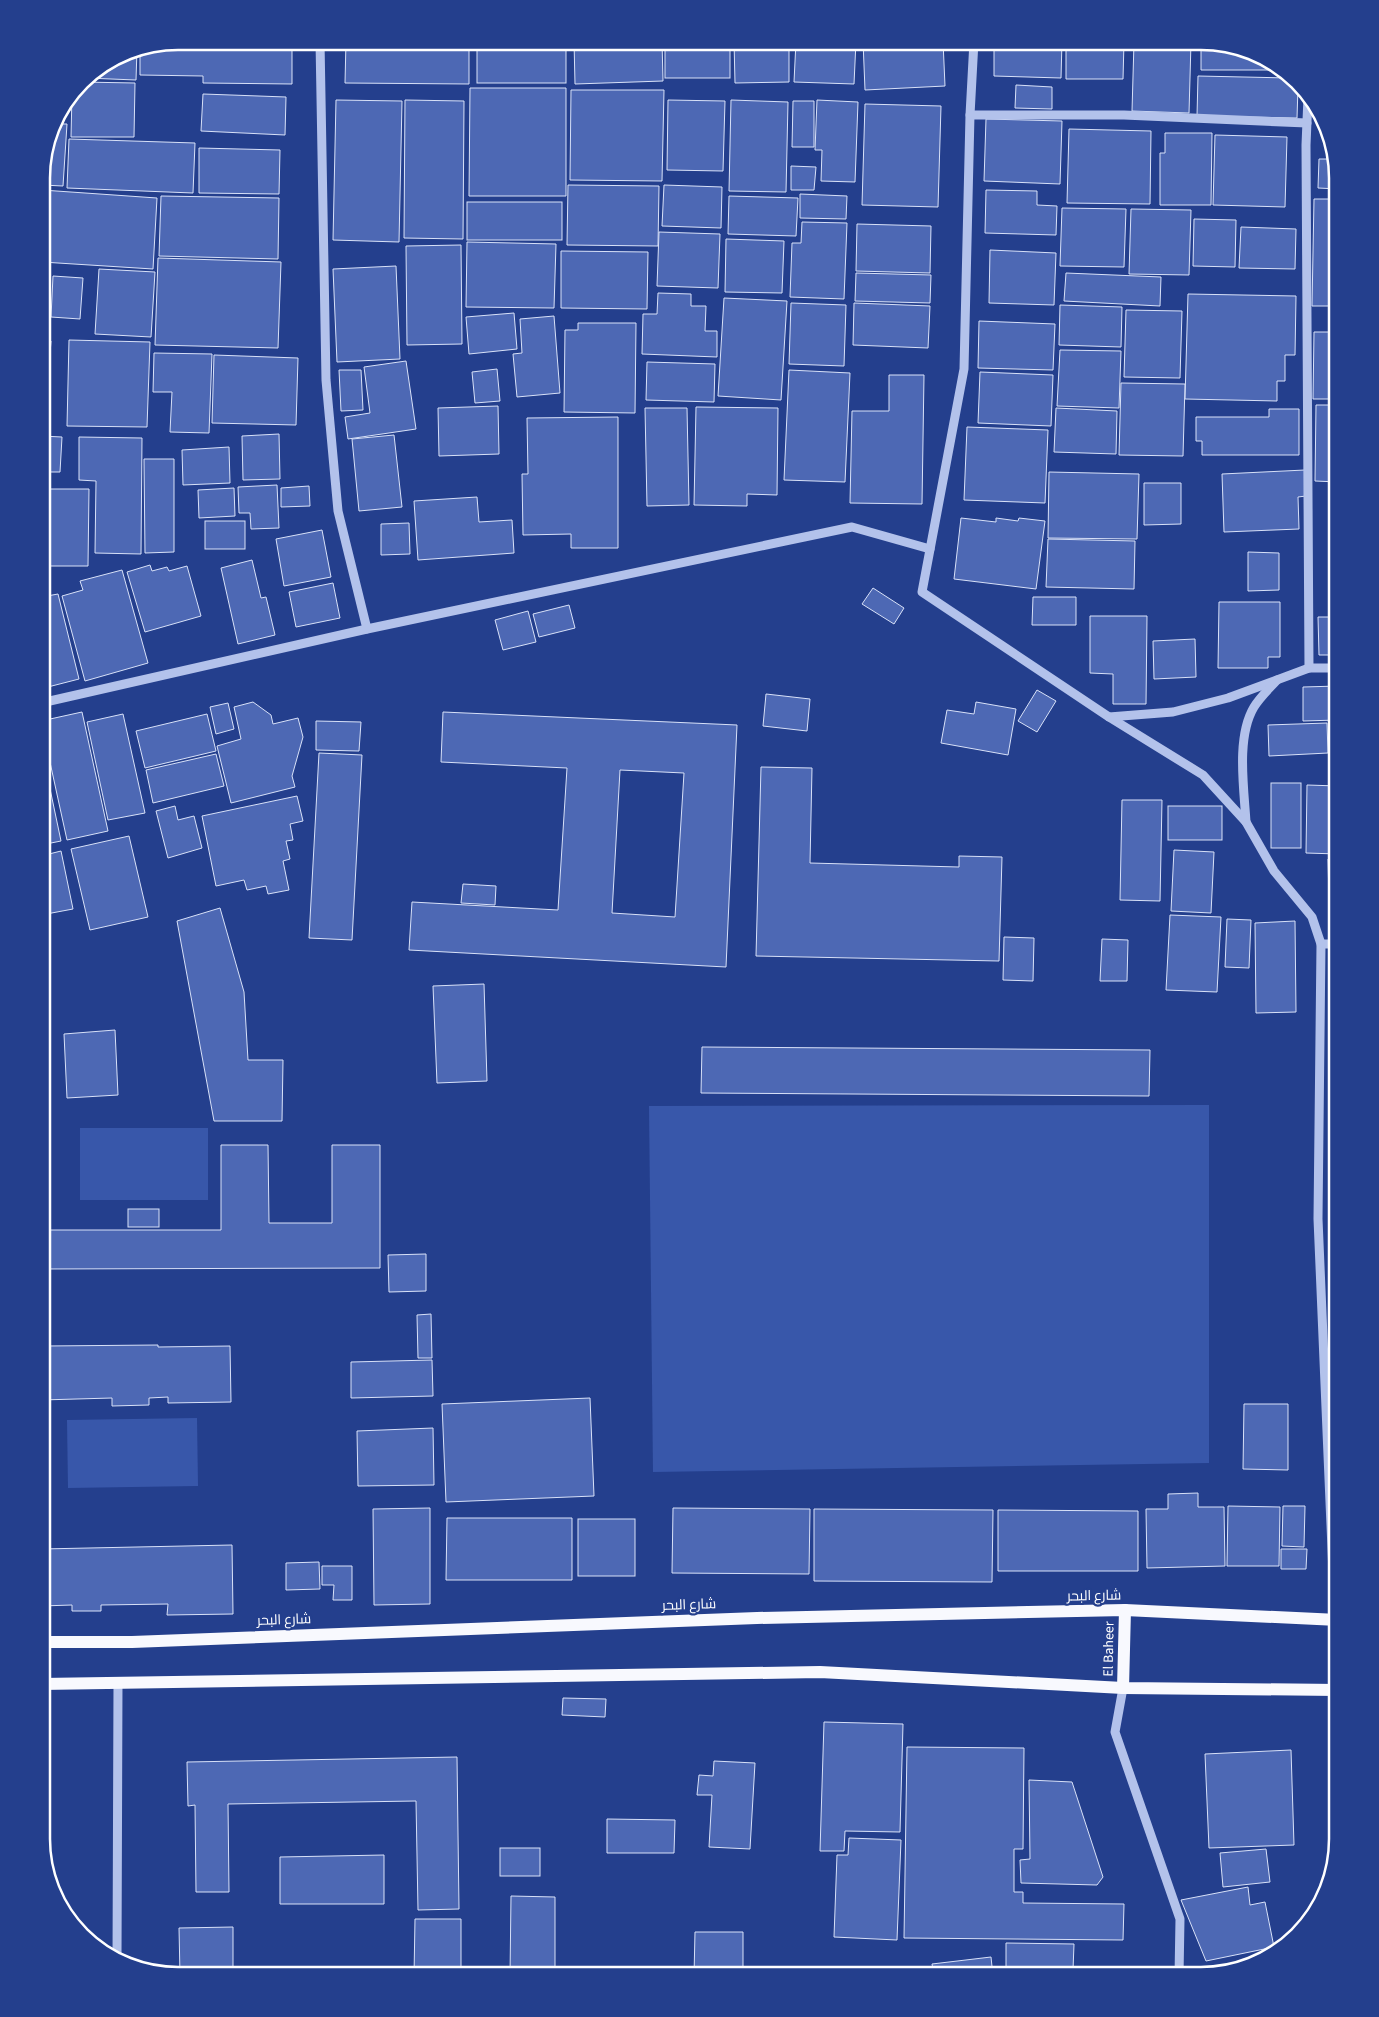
<svg xmlns="http://www.w3.org/2000/svg" width="1379" height="2017" viewBox="0 0 1379 2017" font-family="'Source Sans 3',Cairo,sans-serif">
<style>
.green{fill:#3857aa}
.building{fill:#4d68b4;stroke:#d8e1f8;fill-rule:evenodd}
.lines{fill:none;stroke-linecap:round;stroke-linejoin:round}
.minor{stroke:#b3c2eb;stroke-width:9}
.major{stroke:#f8f9fe;stroke-width:12}
.labels{text-anchor:middle;dominant-baseline:central;stroke-width:4.5;stroke-linejoin:round;paint-order:stroke}
.street-label{font-size:14px;fill:#fff;stroke:#243f8d}
.rim{fill:none;stroke:#fff;stroke-width:2.5}
</style>
<rect width="100%" height="100%" fill="#243f8d"/>
<!-- green -->
<g class="green">
<polygon points="1209,1105 1209,1463 653,1472 649,1106"/>
<rect x="80" y="1128" width="128" height="72"/>
<polygon points="197,1418 198,1486 68,1488 67,1420"/>
</g>
<!-- building -->
<g class="building">
<polygon points="202,41 292,41 292,43"/>
<polygon points="346,41 469,42 469,84 345,83"/>
<rect x="477" y="41" width="89" height="42"/>
<polygon points="574,41 662,41 663,81 575,84"/>
<rect x="665" y="41" width="65" height="37"/>
<polygon points="734,41 789,41 789,82 735,83"/>
<polygon points="796,41 856,41 854,84 794,82"/>
<polygon points="863,41 943,41 945,86 865,90"/>
<polygon points="994,41 1062,41 1061,78 994,76"/>
<polygon points="1089,41 1124,42 1123,79 1066,79 1066,43 1089,43"/>
<polygon points="1134,42 1191,42 1189,113 1132,111"/>
<polygon points="1201,42 1210,42 1277,64 1282,70 1201,70"/>
<polygon points="159,45 292,46 292,84 203,83 203,76 140,75 140,49"/>
<polygon points="137,49 136,80 86,78 126,52"/>
<polygon points="1198,76 1289,78 1298,87 1297,118 1197,116"/>
<polygon points="81,82 135,83 134,137 71,137 72,94"/>
<polygon points="1016,85 1052,87 1052,109 1015,108"/>
<polygon points="470,88 566,88 566,196 469,196"/>
<polygon points="571,90 664,90 662,181 570,180"/>
<polygon points="203,94 286,97 285,135 201,131"/>
<polygon points="336,100 402,101 399,242 333,240"/>
<polygon points="405,100 464,101 463,239 404,238"/>
<polygon points="668,100 725,101 723,171 667,170"/>
<polygon points="731,100 788,102 786,192 729,191"/>
<polygon points="817,100 858,102 855,182 821,181 822,150 815,150"/>
<polygon points="793,101 814,101 814,147 792,147"/>
<polygon points="865,104 941,106 938,207 862,205"/>
<polygon points="986,119 1062,121 1060,184 984,181"/>
<polygon points="54,124 67,124 63,186 42,185 42,169"/>
<polygon points="1069,129 1151,131 1150,204 1067,203"/>
<polygon points="1165,133 1212,133 1211,205 1160,205 1160,153 1165,153"/>
<polygon points="1215,135 1287,137 1285,207 1213,205"/>
<polygon points="69,139 195,143 193,193 67,188"/>
<polygon points="199,148 280,150 279,194 199,193"/>
<polygon points="1331,151 1338,178 1338,189 1318,188 1319,159 1331,159"/>
<polygon points="791,166 816,167 814,190 791,190"/>
<polygon points="568,185 659,186 658,246 567,245"/>
<polygon points="664,185 722,187 721,228 662,226"/>
<polygon points="42,190 157,198 153,269 42,262"/>
<polygon points="986,190 1037,191 1037,205 1057,206 1056,235 985,233"/>
<polygon points="800,194 847,196 846,219 800,218"/>
<polygon points="161,196 279,198 278,259 159,256"/>
<polygon points="729,196 798,198 796,236 728,234"/>
<polygon points="1314,199 1338,199 1338,306 1312,306"/>
<rect x="467" y="202" width="95" height="38"/>
<polygon points="1062,208 1126,209 1124,267 1060,266"/>
<polygon points="1131,209 1191,210 1189,275 1129,274"/>
<polygon points="1194,219 1236,220 1235,267 1193,266"/>
<polygon points="802,222 847,223 844,299 790,297 792,243 801,243"/>
<polygon points="857,224 931,226 930,273 856,271"/>
<polygon points="1241,227 1296,229 1295,269 1239,268"/>
<polygon points="659,232 720,234 718,288 657,286"/>
<polygon points="726,239 784,241 782,293 725,292"/>
<polygon points="467,242 556,244 554,308 466,307"/>
<polygon points="461,245 462,344 407,345 406,246"/>
<polygon points="990,250 1056,253 1054,305 989,303"/>
<polygon points="561,251 648,252 647,309 561,308"/>
<polygon points="158,258 281,262 278,348 155,345"/>
<polygon points="396,266 400,359 337,362 333,269"/>
<polygon points="99,269 155,272 151,337 95,334"/>
<polygon points="856,273 931,275 930,303 855,301"/>
<polygon points="1066,273 1161,277 1160,306 1064,301"/>
<polygon points="53,276 83,278 80,319 51,317"/>
<polygon points="658,293 691,294 691,306 706,306 705,331 717,331 717,357 642,354 643,314 657,314"/>
<polygon points="1188,294 1296,296 1295,355 1285,355 1285,381 1277,381 1277,401 1185,399"/>
<polygon points="724,298 787,301 781,400 718,396"/>
<polygon points="791,303 846,305 844,366 789,364"/>
<polygon points="854,303 930,306 928,348 853,345"/>
<polygon points="1060,305 1122,307 1121,347 1059,345"/>
<polygon points="1126,310 1182,311 1180,378 1124,377"/>
<polygon points="514,313 517,349 469,354 466,317"/>
<polygon points="554,316 560,393 517,397 513,354 522,353 520,319"/>
<polygon points="979,321 1055,324 1053,370 978,368"/>
<polygon points="578,323 636,323 635,413 564,412 565,330 578,330"/>
<polygon points="1314,332 1338,332 1338,399 1313,399"/>
<polygon points="42,340 51,341 47,392 41,392"/>
<polygon points="69,340 150,342 147,427 67,426"/>
<polygon points="1060,350 1121,351 1119,408 1057,406"/>
<polygon points="154,353 212,354 209,433 170,432 172,392 153,392"/>
<polygon points="214,355 298,358 296,425 212,423"/>
<polygon points="406,361 416,429 348,439 345,417 370,413 364,367"/>
<polygon points="647,362 715,364 714,402 646,400"/>
<polygon points="497,369 500,401 475,403 472,372"/>
<polygon points="339,370 361,370 363,410 341,411"/>
<polygon points="789,370 850,373 845,482 784,480"/>
<polygon points="980,372 1053,375 1051,426 978,423"/>
<polygon points="889,375 924,375 922,504 850,503 852,411 889,411"/>
<polygon points="1121,383 1185,384 1183,456 1119,455"/>
<polygon points="41,400 49,401 46,429 41,428"/>
<polygon points="1316,405 1338,405 1338,482 1315,481"/>
<polygon points="498,406 499,454 439,456 438,408"/>
<polygon points="696,407 778,408 777,495 747,494 747,506 694,505"/>
<polygon points="645,408 687,408 689,505 647,506"/>
<polygon points="1056,408 1117,411 1116,454 1054,452"/>
<polygon points="1269,409 1299,409 1299,455 1202,455 1202,441 1196,441 1196,417 1269,417"/>
<polygon points="618,417 618,548 571,548 571,534 523,535 522,474 528,474 527,418"/>
<polygon points="967,427 1048,430 1045,503 964,500"/>
<polygon points="279,434 280,479 243,480 242,436"/>
<polygon points="394,435 402,507 359,511 352,439"/>
<polygon points="41,436 62,437 60,472 41,472"/>
<polygon points="79,437 142,438 141,554 95,553 96,481 79,480"/>
<polygon points="229,447 230,483 183,485 182,450"/>
<polygon points="144,459 174,459 174,552 145,553"/>
<polygon points="1305,470 1306,496 1298,497 1299,529 1224,532 1222,474"/>
<polygon points="1049,472 1139,474 1137,539 1048,538"/>
<polygon points="1144,483 1181,483 1181,524 1144,525"/>
<polygon points="277,485 279,528 251,529 250,513 239,513 238,487"/>
<polygon points="309,486 310,506 281,507 281,488"/>
<polygon points="234,488 235,516 199,518 198,490"/>
<polygon points="43,489 89,489 88,566 42,566"/>
<polygon points="1337,489 1338,489 1338,555 1336,555"/>
<polygon points="477,497 479,522 512,520 514,553 418,560 414,501"/>
<polygon points="961,518 996,522 996,518 1018,521 1019,518 1045,521 1036,589 954,579"/>
<rect x="205" y="521" width="40" height="28"/>
<polygon points="409,523 410,554 381,555 381,524"/>
<polygon points="322,530 331,577 284,586 276,539"/>
<polygon points="1048,539 1135,541 1134,589 1046,587"/>
<polygon points="1248,552 1279,553 1279,590 1248,591"/>
<polygon points="252,560 261,598 266,597 275,635 238,644 221,568"/>
<polygon points="150,565 152,571 167,567 169,571 187,566 201,616 145,632 127,572"/>
<polygon points="122,570 148,663 85,681 62,596 83,590 80,581"/>
<polygon points="44,583 47,596 58,594 79,679 44,688 41,679 41,584"/>
<polygon points="333,583 340,618 296,627 289,592"/>
<polygon points="873,588 904,608 894,624 862,604"/>
<polygon points="1033,597 1076,597 1076,625 1032,625"/>
<polygon points="1219,602 1280,602 1280,657 1268,657 1268,668 1218,668"/>
<polygon points="569,605 575,628 539,637 533,614"/>
<polygon points="528,611 536,642 503,650 495,620"/>
<polygon points="1090,616 1147,616 1146,704 1113,704 1113,674 1090,673"/>
<polygon points="1318,617 1338,617 1338,655 1319,655"/>
<polygon points="1195,639 1196,677 1154,679 1153,641"/>
<polygon points="1338,686 1338,720 1303,721 1303,687"/>
<polygon points="1037,690 1056,701 1037,732 1018,721"/>
<polygon points="766,694 810,699 807,731 763,726"/>
<polygon points="253,702 271,715 273,724 298,718 303,737 292,776 295,787 231,803 217,746 241,739 234,707"/>
<polygon points="976,702 1016,709 1008,755 941,743 947,710 974,714"/>
<polygon points="228,703 234,729 216,734 210,707"/>
<polygon points="82,712 108,831 67,840 41,721"/>
<path d="M443 712 737 725 726 967 409 950 412 902 558 910 567 768 441 762ZM620 770 684 773 675 917 612 913Z"/>
<polygon points="123,714 145,813 108,820 87,722"/>
<polygon points="207,714 216,751 145,768 136,731"/>
<polygon points="316,721 361,722 359,751 316,750"/>
<polygon points="1327,723 1328,753 1269,756 1268,725"/>
<polygon points="41,746 61,841 41,845"/>
<polygon points="319,753 362,755 352,940 309,938"/>
<polygon points="216,754 224,786 153,803 146,770"/>
<polygon points="761,767 812,768 810,863 959,867 959,856 1002,857 999,961 756,956"/>
<rect x="1271" y="783" width="30" height="65"/>
<polygon points="1307,785 1338,786 1338,854 1306,853"/>
<polygon points="297,796 303,821 290,824 293,840 286,841 290,859 283,861 289,890 268,894 266,886 247,890 244,880 216,886 202,816"/>
<polygon points="1122,800 1162,800 1160,901 1120,900"/>
<polygon points="175,806 178,820 194,816 202,848 168,858 156,811"/>
<rect x="1168" y="806" width="54" height="34"/>
<polygon points="129,836 148,917 90,930 71,849"/>
<polygon points="1174,850 1214,852 1211,913 1171,911"/>
<polygon points="61,851 73,909 41,915 41,856"/>
<polygon points="1328,859 1338,859 1338,899 1329,899"/>
<polygon points="463,884 496,886 495,905 461,903"/>
<polygon points="220,908 244,992 248,1060 283,1060 282,1121 214,1121 177,921"/>
<polygon points="1170,915 1221,917 1217,992 1166,990"/>
<polygon points="1227,919 1251,920 1249,968 1225,967"/>
<polygon points="1295,921 1296,1012 1256,1013 1255,923"/>
<polygon points="1004,937 1034,938 1033,981 1003,980"/>
<polygon points="1102,939 1128,940 1127,981 1100,981"/>
<polygon points="484,984 487,1081 437,1083 433,986"/>
<polygon points="115,1030 118,1095 67,1098 64,1034"/>
<polygon points="702,1047 1150,1050 1149,1096 701,1093"/>
<polygon points="221,1145 268,1145 269,1223 332,1223 332,1145 380,1145 380,1268 41,1269 41,1230 221,1230"/>
<rect x="128" y="1209" width="31" height="18"/>
<polygon points="426,1254 426,1291 389,1292 388,1255"/>
<polygon points="431,1314 432,1358 418,1358 417,1315"/>
<polygon points="158,1345 158,1347 230,1346 231,1402 168,1403 168,1397 149,1398 149,1405 112,1406 112,1398 41,1400 41,1349 45,1349 45,1346"/>
<polygon points="432,1360 433,1396 351,1398 351,1362"/>
<polygon points="590,1398 594,1496 446,1502 442,1404"/>
<polygon points="41,1404 43,1404 41,1545"/>
<polygon points="1244,1404 1288,1404 1288,1470 1243,1469"/>
<polygon points="433,1428 434,1485 358,1486 357,1431"/>
<polygon points="1198,1493 1198,1507 1224,1507 1225,1566 1147,1568 1146,1509 1168,1509 1168,1494"/>
<polygon points="1228,1506 1280,1507 1279,1566 1227,1566"/>
<polygon points="1283,1506 1305,1506 1304,1547 1282,1546"/>
<polygon points="430,1508 430,1604 374,1605 373,1509"/>
<polygon points="673,1508 810,1509 809,1574 672,1573"/>
<polygon points="814,1509 993,1510 992,1582 814,1581"/>
<polygon points="998,1510 1138,1511 1138,1571 998,1571"/>
<polygon points="447,1518 572,1518 572,1580 446,1580"/>
<rect x="578" y="1519" width="57" height="57"/>
<polygon points="232,1545 233,1614 167,1615 168,1604 101,1605 101,1611 72,1611 72,1605 41,1606 41,1549"/>
<polygon points="1281,1549 1307,1549 1306,1569 1281,1569"/>
<polygon points="319,1562 320,1589 286,1590 286,1563"/>
<polygon points="322,1566 352,1566 352,1600 333,1600 334,1585 322,1585"/>
<polygon points="563,1698 606,1699 605,1717 562,1715"/>
<polygon points="824,1722 903,1724 900,1832 845,1831 844,1851 820,1851"/>
<polygon points="907,1747 1024,1748 1023,1849 1014,1849 1014,1892 1023,1892 1023,1903 1124,1904 1123,1940 904,1938"/>
<polygon points="1291,1750 1294,1845 1209,1848 1205,1754"/>
<polygon points="457,1757 459,1909 418,1910 416,1801 228,1804 229,1892 196,1892 195,1805 188,1806 187,1762"/>
<polygon points="714,1761 755,1763 750,1849 709,1847 712,1795 697,1795 699,1775 713,1776"/>
<polygon points="1029,1780 1072,1782 1103,1877 1097,1885 1021,1883 1020,1860 1030,1859"/>
<polygon points="1338,1803 1338,1830 1332,1805"/>
<polygon points="607,1819 675,1820 674,1853 607,1853"/>
<polygon points="849,1838 901,1840 897,1940 834,1937 837,1855 848,1855"/>
<rect x="500" y="1848" width="40" height="28"/>
<polygon points="1266,1849 1270,1882 1223,1887 1220,1853"/>
<polygon points="384,1855 384,1904 280,1904 280,1857"/>
<polygon points="1248,1887 1250,1905 1265,1902 1274,1947 1206,1961 1181,1900"/>
<polygon points="511,1896 555,1897 555,1976 510,1976"/>
<polygon points="415,1919 461,1919 461,1976 414,1976"/>
<polygon points="233,1927 233,1975 180,1975 179,1928"/>
<polygon points="695,1932 743,1932 743,1976 694,1976"/>
<polygon points="1006,1943 1074,1944 1073,1970 1006,1969"/>
<polygon points="991,1957 993,1976 934,1976 932,1964"/>
</g>
<g class="lines">
<!-- minor -->
<g class="minor">
<polyline points="320,41 326,380 338,511 367,629"/>
<polyline points="974,41 970,115 964,369 922,592 1109,717 1203,775 1246,822 1274,871 1312,917 1321,944 1318,1219 1335,1620"/>
<polyline points="1308,97 1306,145 1309,668"/>
<polyline points="970,115 1124,115 1307,123"/>
<polyline points="41,703 367,629 852,527 930,549"/>
<polyline points="1109,717 1173,712 1228,698 1309,668 1338,668"/>
<path d="M1246 822C1244 788 1236 737 1254 707 1260 697 1269 689 1277 680"/>
<polyline points="1321,944 1338,944"/>
<polyline points="1123,1688 1115,1732 1180,1919 1179,1976"/>
<polyline points="117,1960 118,1684"/>
</g>
<!-- major -->
<g class="major">
<polyline points="41,1642 132,1642 757,1618 1125,1610 1338,1620"/>
<polyline points="41,1684 820,1672 1123,1688 1338,1690"/>
<polyline points="1123,1688 1125,1610"/>
</g>
</g>
<g class="labels">
<!-- street labels -->
<g class="street-label">
<text transform="translate(1094 1596) rotate(-1)">شارع البحر</text>
<text transform="translate(689 1605) rotate(-2)">شارع البحر</text>
<text transform="translate(284 1620) rotate(-2)">شارع البحر</text>
<text transform="translate(1109 1649) rotate(-89)">El Baheer</text>
</g>
</g>
<!-- crop -->
<path d="M0 0H1379V2017H0ZM178 50H1201A128 128 0 0 1 1329 178V1839A128 128 0 0 1 1201 1967H178A128 128 0 0 1 50 1839V178A128 128 0 0 1 178 50Z" fill="#243f8d" fill-rule="evenodd"/>
<path class="rim" d="M178 50H1201A128 128 0 0 1 1329 178V1839A128 128 0 0 1 1201 1967H178A128 128 0 0 1 50 1839V178A128 128 0 0 1 178 50Z"/>
</svg>
